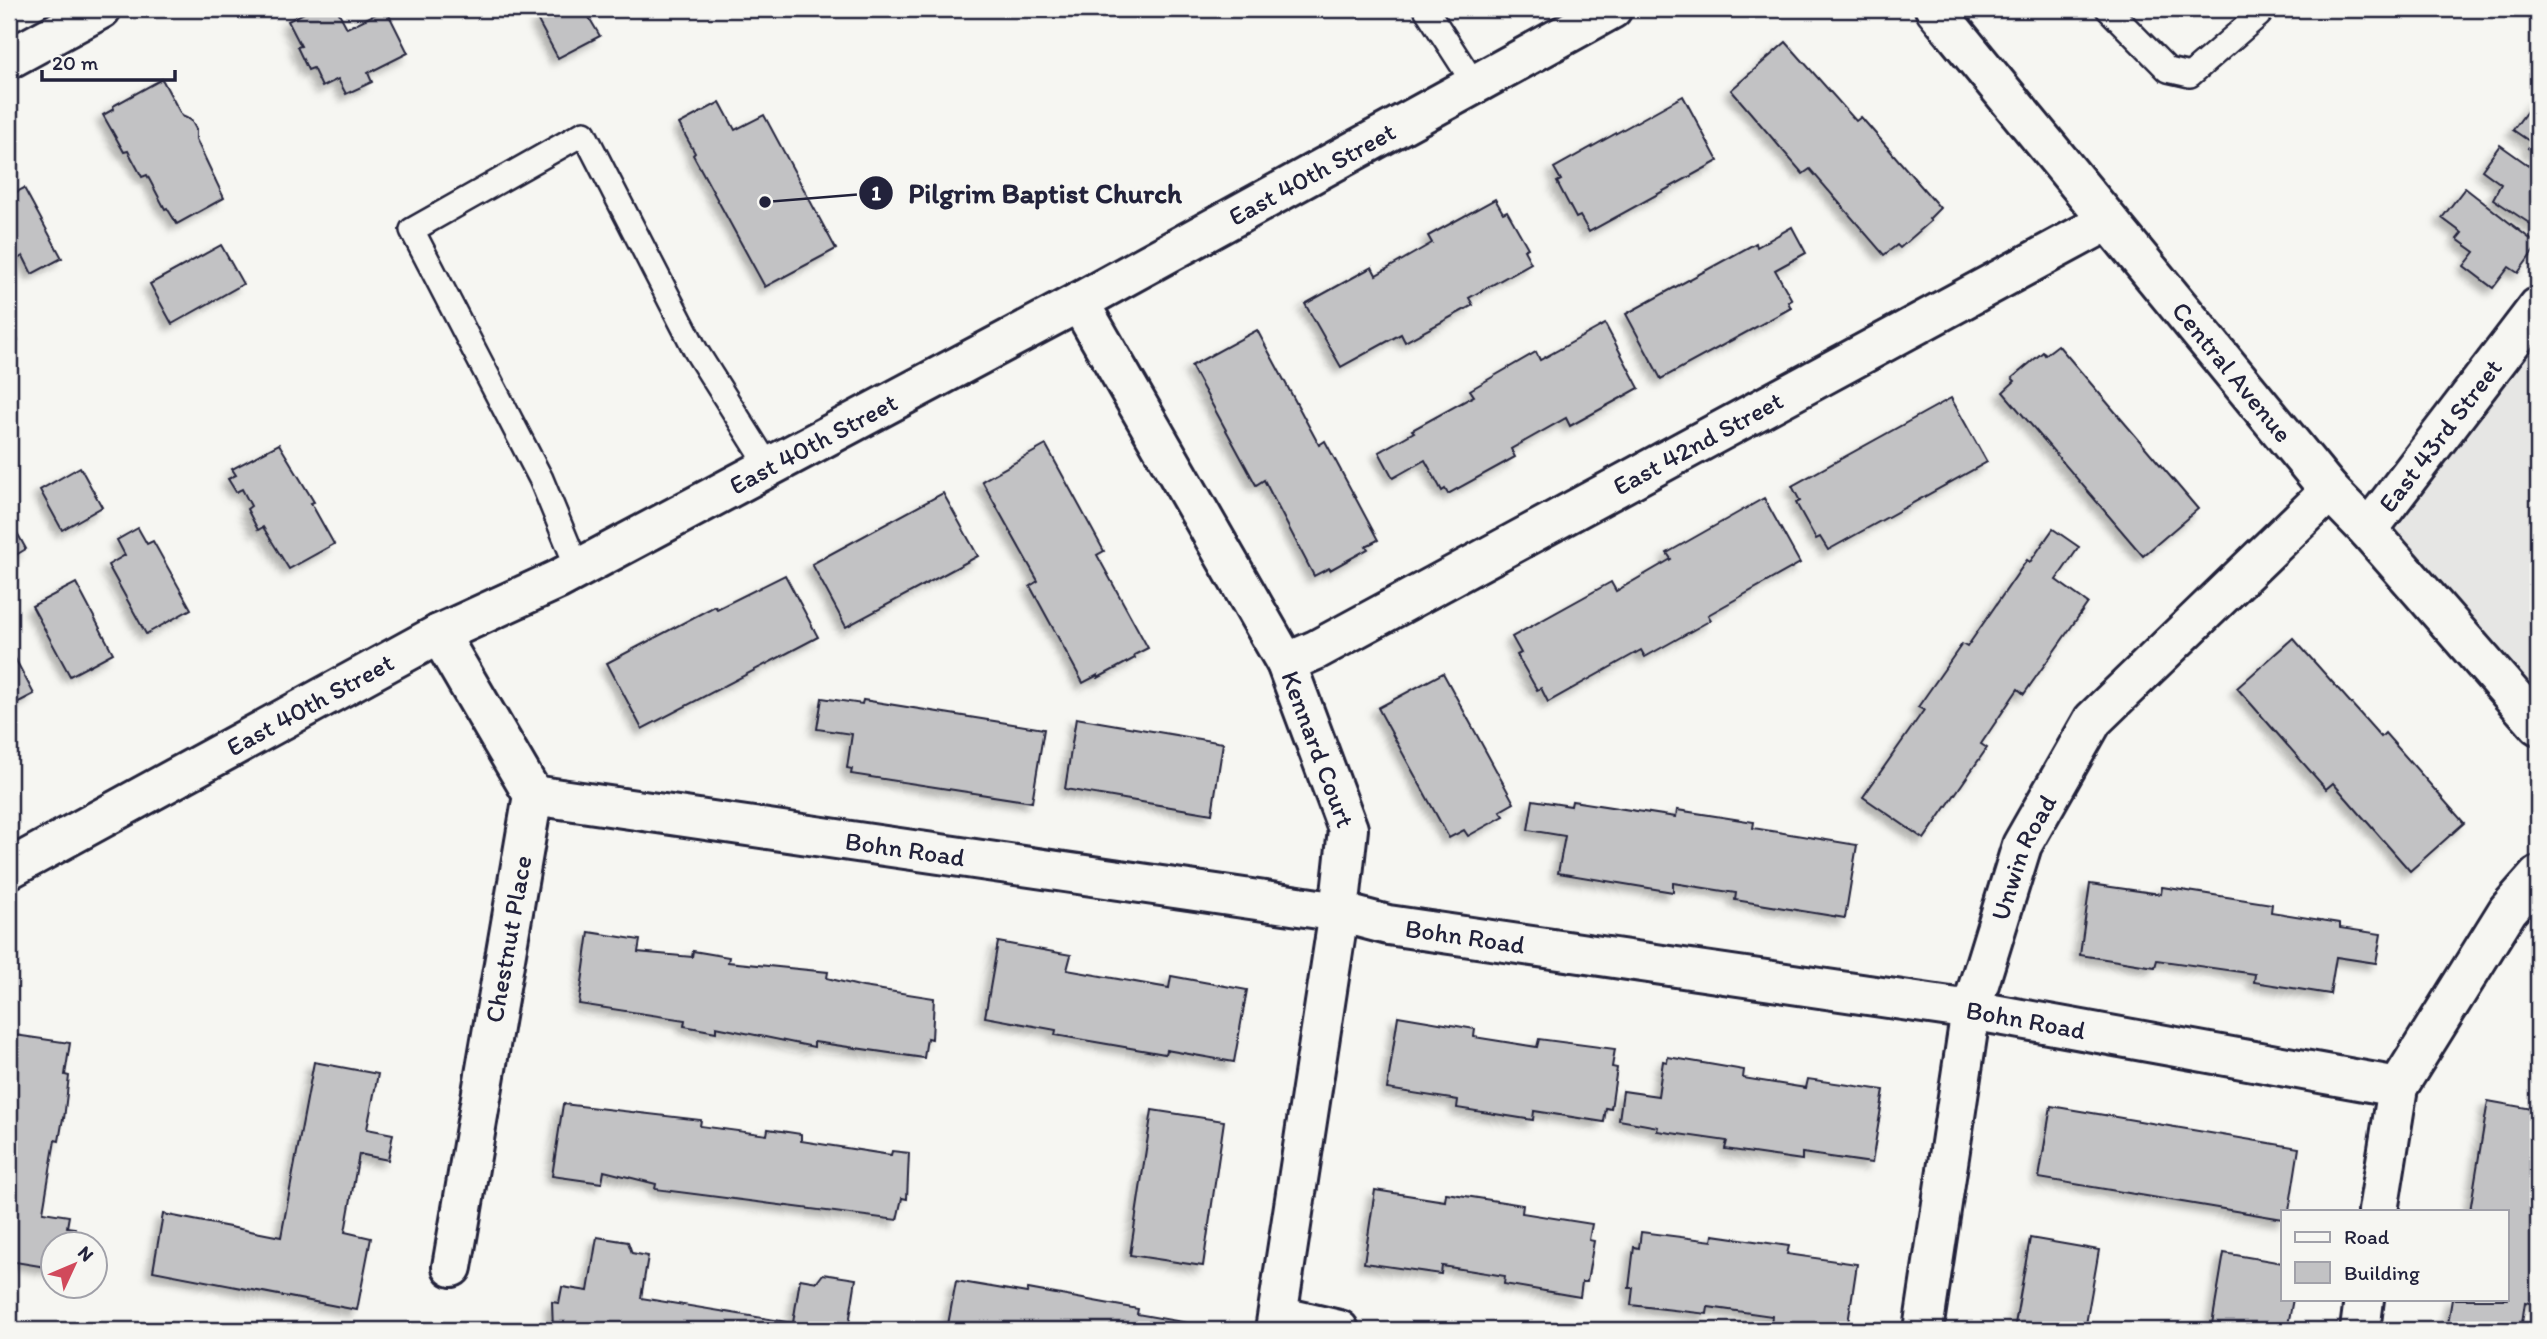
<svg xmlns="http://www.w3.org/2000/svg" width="2547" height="1339" viewBox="0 0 2547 1339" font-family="Itim,sans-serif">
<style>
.built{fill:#e6e6e4}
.building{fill:#c2c2c4;stroke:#22223b;stroke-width:2;filter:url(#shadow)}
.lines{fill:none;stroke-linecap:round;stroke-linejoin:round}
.lane-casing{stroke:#22223b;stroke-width:28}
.street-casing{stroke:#22223b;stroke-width:44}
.secondary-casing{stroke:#22223b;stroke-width:44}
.lane{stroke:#f6f6f2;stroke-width:23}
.street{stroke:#f6f6f2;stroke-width:38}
.secondary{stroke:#f6f6f2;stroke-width:38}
.labels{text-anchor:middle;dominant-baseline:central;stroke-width:6;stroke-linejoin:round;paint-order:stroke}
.street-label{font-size:26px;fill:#22223b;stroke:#f6f6f2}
.leader{fill:none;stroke:#22223b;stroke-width:2.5}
.callout-dot{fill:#22223b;stroke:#f6f6f2;stroke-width:2.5}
.mark-label{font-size:21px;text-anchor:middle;font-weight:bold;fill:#fff}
.callout-label{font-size:28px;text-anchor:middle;font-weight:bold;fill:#22223b;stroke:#f6f6f2;stroke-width:6;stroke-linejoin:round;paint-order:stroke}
</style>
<defs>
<filter id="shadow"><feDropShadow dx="-6" dy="6" stdDeviation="3.5" flood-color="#0004"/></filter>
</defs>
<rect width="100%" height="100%" fill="#f6f6f2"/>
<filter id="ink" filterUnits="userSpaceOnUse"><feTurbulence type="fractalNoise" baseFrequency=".0143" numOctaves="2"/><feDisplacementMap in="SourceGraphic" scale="14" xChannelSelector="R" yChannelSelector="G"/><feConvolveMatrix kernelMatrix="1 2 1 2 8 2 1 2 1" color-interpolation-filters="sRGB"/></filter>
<g filter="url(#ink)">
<!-- built -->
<polygon class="built" points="2520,332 2538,346 2538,725 2368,530"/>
<!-- building -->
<g class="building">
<polygon points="312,9 337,9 347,28 386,9 408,53 368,73 372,82 346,94 338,79 322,87 313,68 308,70 297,47 301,46 288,21"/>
<polygon points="556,9 584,9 600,36 558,58 537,19"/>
<polygon points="1786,42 1856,121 1861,117 1940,208 1929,219 1931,221 1900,248 1897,245 1884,255 1810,169 1803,174 1731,90"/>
<polygon points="162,79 182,116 191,120 196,129 196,139 224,198 177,224 167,208 165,209 147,175 142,177 128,151 124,152 103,115 114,109 113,106"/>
<polygon points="1683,96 1718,161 1589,232 1580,216 1576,218 1557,182 1561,180 1554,168"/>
<polygon points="2536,99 2538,101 2538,156 2528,148 2532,143 2513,130"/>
<polygon points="720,102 735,130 764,115 836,249 765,287 693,155 695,153 679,124"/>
<polygon points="2500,145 2538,172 2538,229 2493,199 2501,184 2482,170"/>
<polygon points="24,188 62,258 32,274 23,256 9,264 9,196"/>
<polygon points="2465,188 2538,245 2518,273 2509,267 2493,288 2464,266 2475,252 2457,239 2462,233 2442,218"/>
<polygon points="1495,199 1503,213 1507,211 1528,248 1524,250 1531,263 1469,298 1473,305 1405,342 1401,334 1341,367 1305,304 1372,267 1376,275 1432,243 1428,236"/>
<polygon points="1792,227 1806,253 1775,270 1792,300 1788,302 1791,308 1661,379 1626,314 1756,243 1757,247"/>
<polygon points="221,245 243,284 172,324 150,284"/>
<polygon points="9,323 18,340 9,345"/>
<polygon points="1605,324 1639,388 1570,426 1566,418 1511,449 1515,457 1448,494 1445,489 1442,491 1425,460 1393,478 1379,452 1414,432 1412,430 1474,396 1470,390 1536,352 1540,360"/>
<polygon points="1257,330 1319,445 1325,441 1378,540 1366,546 1368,549 1330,570 1329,568 1314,576 1264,480 1256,485 1191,366"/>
<polygon points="2058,345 2198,509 2143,556 2003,392 2015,381 2012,378 2043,352 2045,355"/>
<polygon points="1951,398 1987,462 1828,550 1820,537 1816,539 1796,503 1800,501 1792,486"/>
<polygon points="279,444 314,502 311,503 334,544 289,569 263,527 258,530 247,509 251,506 242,489 236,492 228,479 236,475 232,469"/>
<polygon points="1046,445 1104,551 1097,555 1148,648 1134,655 1135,658 1098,678 1098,675 1083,683 1030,586 1038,581 982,481"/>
<polygon points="80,467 102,507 62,530 40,490"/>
<polygon points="943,493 978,556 846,627 812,564"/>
<polygon points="1764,498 1800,563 1708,615 1711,620 1645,657 1641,650 1548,702 1541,688 1537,690 1517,655 1521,653 1512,637 1611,582 1616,591 1671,559 1667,553"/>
<polygon points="9,518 26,549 9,559"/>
<polygon points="138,528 147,544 153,541 191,609 146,634 108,565 125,555 117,540"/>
<polygon points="2053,529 2079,547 2056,580 2088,603 2024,694 2018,689 1981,744 1987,748 1924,839 1863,797 1924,710 1918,707 1962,644 1967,647 2027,560 2030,562"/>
<polygon points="785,575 818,637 642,729 607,663 715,606 717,609"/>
<polygon points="76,583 113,653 70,676 32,606"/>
<polygon points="2293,638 2381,737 2385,733 2464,823 2410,871 2333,783 2326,789 2237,688"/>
<polygon points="9,647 34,694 9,707"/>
<polygon points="1443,673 1514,803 1500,811 1504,816 1468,836 1464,830 1449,838 1378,708"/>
<polygon points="822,698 862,704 863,700 1044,729 1032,802 851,774 852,769 847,768 852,734 817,729"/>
<polygon points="1076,718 1223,743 1212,814 1065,789"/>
<polygon points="1533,800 1571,806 1572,801 1676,817 1677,810 1754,822 1753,828 1857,845 1845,918 1735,900 1736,893 1673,883 1673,892 1558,873 1565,836 1528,830"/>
<polygon points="2090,884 2161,894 2162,887 2272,904 2271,912 2340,923 2340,928 2381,934 2376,963 2336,957 2330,994 2254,982 2255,974 2157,960 2155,967 2080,955"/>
<polygon points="589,932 640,940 638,952 692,957 693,951 729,957 728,962 828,972 827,978 863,987 934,998 932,1039 927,1038 924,1058 814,1042 814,1047 716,1027 716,1032 684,1026 685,1020 579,1004"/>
<polygon points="998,942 1071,955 1067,970 1169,988 1171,976 1247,990 1234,1062 1166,1050 1165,1054 1055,1035 1056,1030 985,1017"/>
<polygon points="1398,1016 1475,1029 1474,1037 1537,1047 1539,1039 1615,1049 1612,1067 1617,1068 1611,1109 1606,1108 1604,1122 1534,1111 1533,1120 1457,1108 1458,1100 1387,1089"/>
<polygon points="15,1035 70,1043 65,1075 69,1076 64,1119 63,1118 59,1141 55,1140 43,1212 69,1216 67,1227 75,1228 72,1242 65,1241 64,1244 52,1244 52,1268 9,1261 9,1074"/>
<polygon points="1668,1057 1744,1070 1743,1078 1806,1088 1808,1079 1884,1090 1872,1163 1802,1153 1802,1160 1725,1149 1727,1141 1657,1131 1658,1127 1619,1120 1623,1091 1658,1096 1663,1061 1667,1062"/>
<polygon points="314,1062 378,1074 367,1129 393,1134 388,1160 359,1154 345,1232 371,1238 357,1310 153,1271 163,1214 281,1237"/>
<polygon points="2488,1101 2538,1110 2538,1279 2534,1304 2525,1302 2521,1330 2447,1330 2452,1299 2507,1299 2507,1211 2470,1211"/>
<polygon points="563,1104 701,1120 700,1126 767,1135 768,1129 801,1134 801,1141 891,1155 892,1151 909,1153 907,1199 902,1198 897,1220 655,1189 656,1184 604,1171 602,1183 552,1176"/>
<polygon points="2051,1106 2299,1148 2289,1211 2283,1211 2283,1219 2039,1178"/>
<polygon points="1152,1110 1224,1121 1203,1266 1130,1255"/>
<polygon points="1375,1190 1445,1201 1446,1193 1523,1205 1522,1213 1592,1224 1589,1240 1594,1241 1587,1282 1582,1282 1580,1297 1504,1284 1505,1276 1442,1266 1441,1274 1364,1263"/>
<polygon points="1641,1232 1712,1241 1713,1235 1789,1246 1787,1254 1857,1264 1847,1330 1805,1330 1771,1325 1772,1316 1708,1307 1707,1314 1631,1305 1633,1288 1629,1288 1634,1247 1639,1248"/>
<polygon points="597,1237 628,1242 632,1253 648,1256 641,1298 793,1323 800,1279 817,1282 823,1274 856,1279 848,1330 850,1330 553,1330 552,1302 559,1303 562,1287 588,1291"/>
<polygon points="2030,1238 2099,1250 2085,1330 2014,1330"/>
<polygon points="2224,1253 2283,1263 2283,1299 2293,1299 2287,1330 2211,1330"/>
<polygon points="956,1281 1027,1293 1028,1289 1138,1309 1137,1314 1205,1326 1204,1330 947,1330"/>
</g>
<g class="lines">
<!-- lane casing -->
<g class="lane-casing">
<g id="lane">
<polyline points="1426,9 1475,85"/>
<polyline points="2108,9 2168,70 2190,75 2259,15 2258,9"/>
<polyline points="578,569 541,479 412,230 584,133 696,351 769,467"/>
</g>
</g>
<!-- street casing -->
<g class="street-casing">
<g id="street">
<polyline points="9,59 101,9"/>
<path id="s1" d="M1079 302 1286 663 1348 829 1339 912 1275 1330"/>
<path id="s2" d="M2368 530 2538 307"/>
<polyline points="439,634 533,795 452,1267"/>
<path id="s3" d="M1286 663 1316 650 2108 221"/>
<path id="s4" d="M533 795 1292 905 1339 912 1388 925 1971 1010 2398 1087"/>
<polyline points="2378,1211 2398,1087 2508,910 2538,876"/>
<polyline points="1278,1316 1339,1330"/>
<path id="s5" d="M1923 1330 1971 1010 2022 845 2093 720 2330 491"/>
<polyline points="2360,1330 2364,1299"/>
</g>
</g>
<!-- secondary casing -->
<g class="secondary-casing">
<g id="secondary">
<path id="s6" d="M1935 9 2330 491 2368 530 2538 725"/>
<path id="s7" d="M9 869 439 634 557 580 1079 302 1612 9"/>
</g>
</g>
<!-- lane -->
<use href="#lane" class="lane"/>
<!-- street -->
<use href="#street" class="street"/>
<!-- secondary -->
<use href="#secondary" class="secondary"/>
</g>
</g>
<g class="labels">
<!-- street labels -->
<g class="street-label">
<text stroke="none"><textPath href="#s7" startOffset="1477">East 40th Street</textPath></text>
<text stroke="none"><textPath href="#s6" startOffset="469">Central Avenue</textPath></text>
<text stroke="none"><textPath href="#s2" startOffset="119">East 43rd Street</textPath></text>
<text stroke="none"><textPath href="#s3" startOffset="467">East 42nd Street</textPath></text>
<text stroke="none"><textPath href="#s7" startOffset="910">East 40th Street</textPath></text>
<text stroke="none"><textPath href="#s7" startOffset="343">East 40th Street</textPath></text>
<text stroke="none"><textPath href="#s1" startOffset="508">Kennard Court</textPath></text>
<text stroke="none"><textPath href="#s4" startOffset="376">Bohn Road</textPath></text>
<text stroke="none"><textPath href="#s5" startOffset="485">Unwin Road</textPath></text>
<text stroke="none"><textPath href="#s4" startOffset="943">Bohn Road</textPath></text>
<text transform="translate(508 939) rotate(-80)">Chestnut Place</text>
<text stroke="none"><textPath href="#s4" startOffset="1510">Bohn Road</textPath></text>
</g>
</g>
<!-- callouts -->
<path class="leader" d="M765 202L876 193"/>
<g class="callout-dot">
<circle cx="765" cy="202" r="7"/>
<circle cx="876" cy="193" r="18"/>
</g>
<g class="mark-label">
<text x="876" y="200">1</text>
</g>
<g class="callout-label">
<text x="1045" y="203">Pilgrim Baptist Church</text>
</g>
<!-- margin -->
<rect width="2547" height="1339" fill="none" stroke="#f6f6f2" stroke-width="35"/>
<rect x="18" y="18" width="2512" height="1304" fill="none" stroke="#22223b" stroke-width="2.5" filter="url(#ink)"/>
<!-- legend -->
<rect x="2281" y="1210" width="228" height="91" fill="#f6f6f2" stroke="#a1a1a9" stroke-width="2"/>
<rect x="2295" y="1232" width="35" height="10" fill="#f6f6f2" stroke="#a1a1a9" stroke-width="2"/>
<text x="2344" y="1244" font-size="21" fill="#22223b">Road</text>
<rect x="2295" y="1262" width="35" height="21" fill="#c2c2c4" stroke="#a1a1a9" stroke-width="2"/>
<text x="2344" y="1280" font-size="21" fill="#22223b">Building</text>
<!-- north arrow -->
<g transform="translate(74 1265) rotate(46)"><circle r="33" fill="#f6f6f2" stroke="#a1a1a9" stroke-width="2"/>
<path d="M0-5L12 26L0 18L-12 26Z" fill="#d1495b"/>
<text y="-10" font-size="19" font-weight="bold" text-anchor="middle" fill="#22223b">N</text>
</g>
<!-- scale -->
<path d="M42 70v10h133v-10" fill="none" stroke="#22223b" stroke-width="3.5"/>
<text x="52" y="70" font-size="21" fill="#22223b" stroke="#f6f6f2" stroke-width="5" paint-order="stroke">20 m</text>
</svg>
